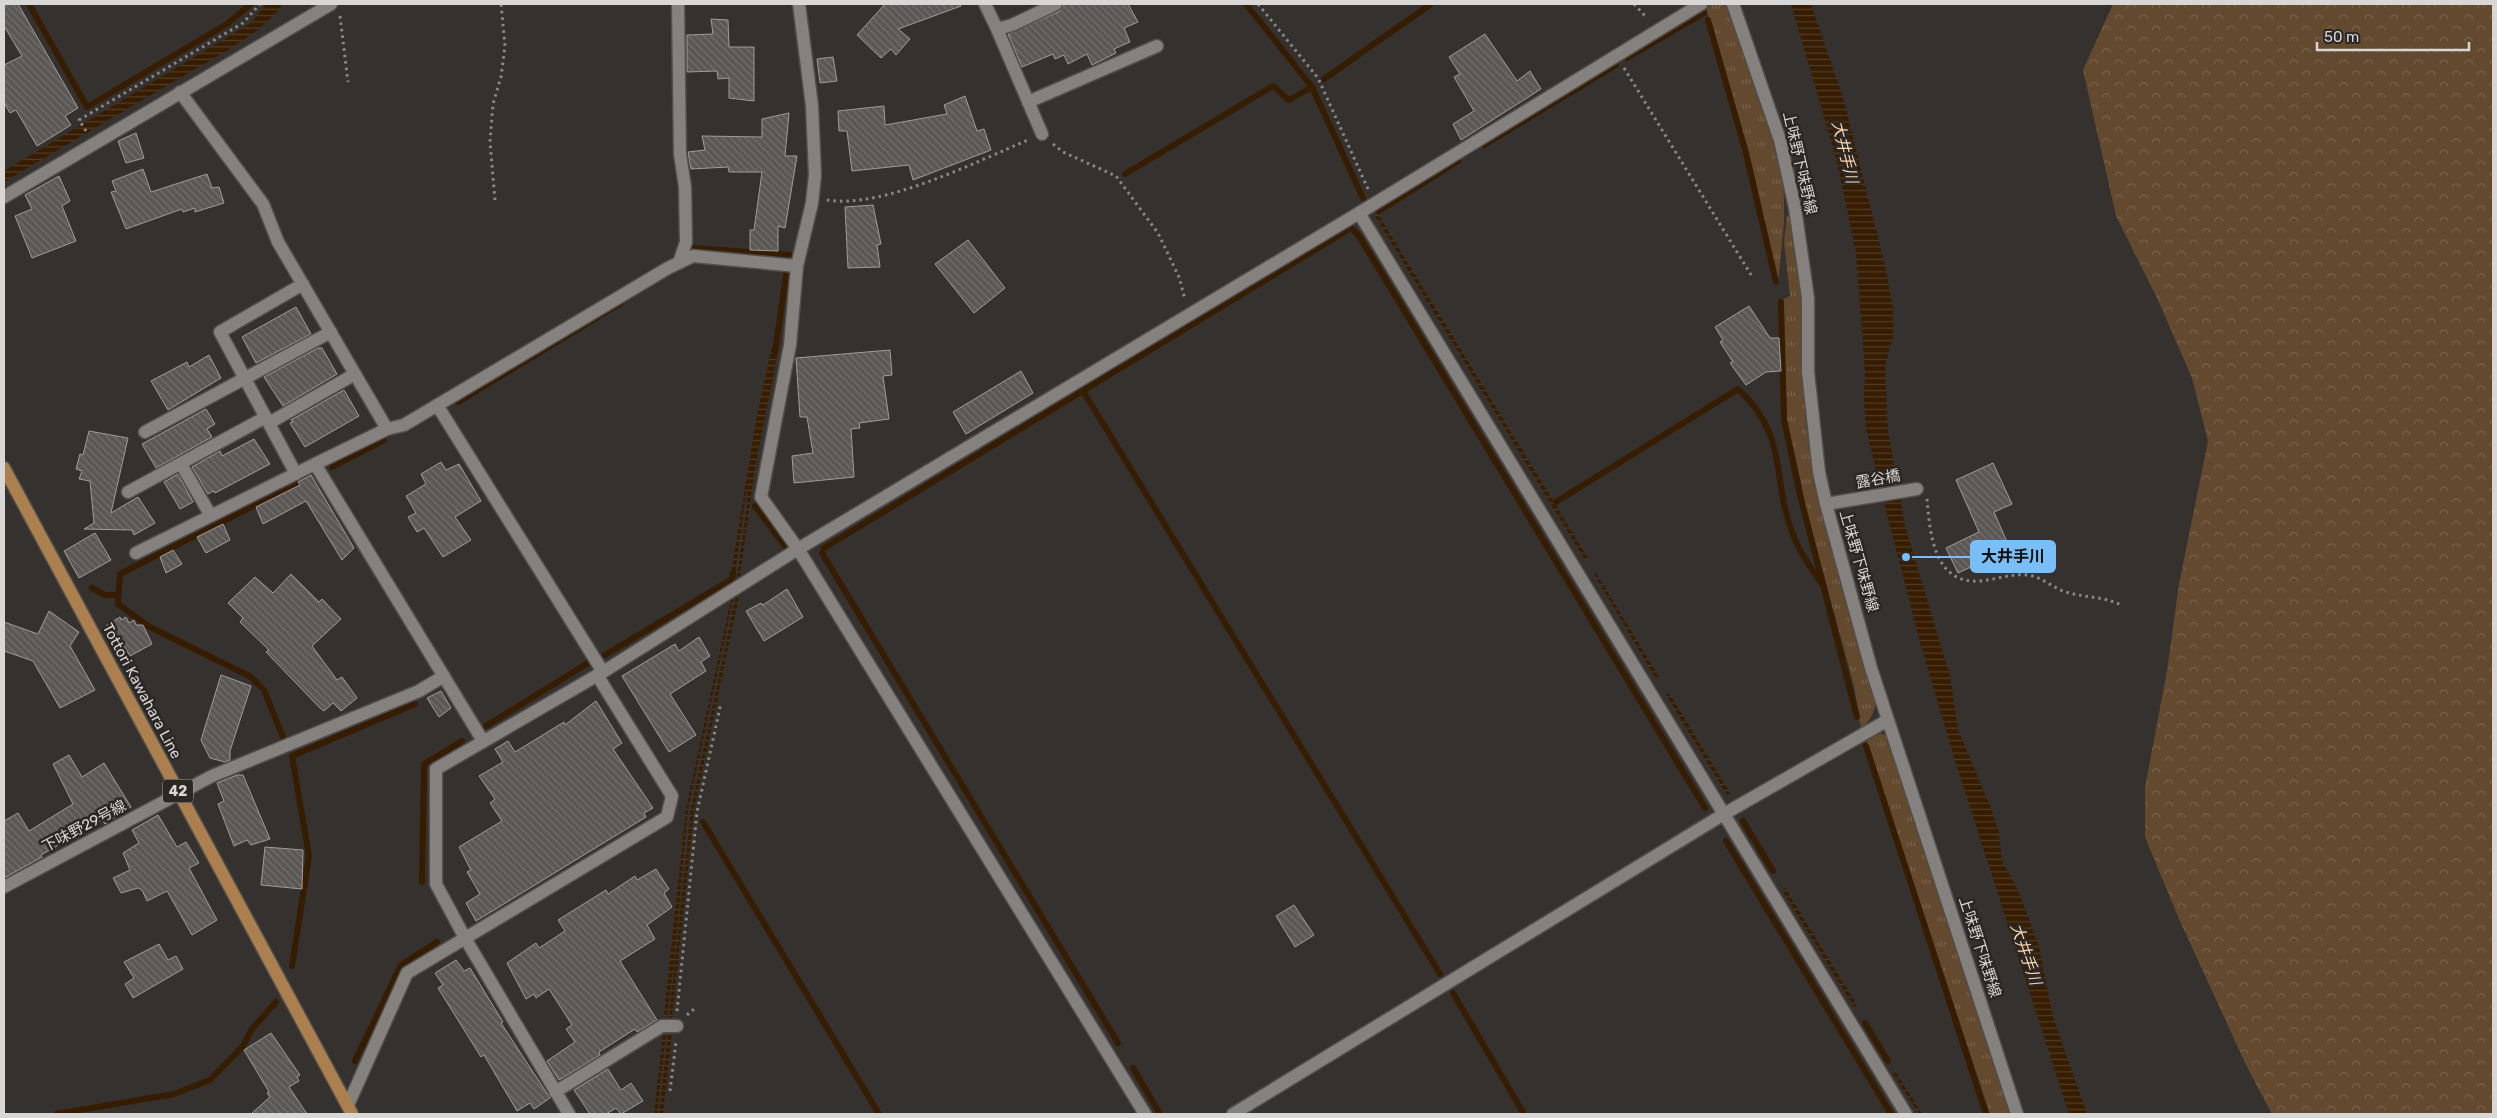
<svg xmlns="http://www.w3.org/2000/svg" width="2497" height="1118" font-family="Rubik,'Noto Sans JP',sans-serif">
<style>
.grass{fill:url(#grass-tufts)}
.forest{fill:url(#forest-crowns)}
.water{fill:url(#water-rules)}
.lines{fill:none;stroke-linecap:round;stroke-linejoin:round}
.stream{stroke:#361c00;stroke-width:6}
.building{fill:url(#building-back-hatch);stroke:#9f9c99}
.street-casing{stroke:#514e4c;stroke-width:15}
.primary-casing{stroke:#514e4c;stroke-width:15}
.path{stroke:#8b8886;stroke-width:3;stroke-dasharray:2.5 4;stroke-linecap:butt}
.street{stroke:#84817e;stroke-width:12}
.primary{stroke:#ab804e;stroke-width:12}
.labels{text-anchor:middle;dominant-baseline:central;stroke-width:5;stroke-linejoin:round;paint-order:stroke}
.shield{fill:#2a2725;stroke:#a4a2a0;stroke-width:1}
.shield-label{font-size:14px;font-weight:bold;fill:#d9d7d5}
.street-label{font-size:15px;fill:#d9d7d5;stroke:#2a2725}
.water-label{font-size:16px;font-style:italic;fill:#fdd3aa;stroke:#2a2725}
.leader{fill:none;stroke:#7abef8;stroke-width:2}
.callout-dot{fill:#7abef8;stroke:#2a2725;stroke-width:2}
.callout{fill:#7abef8;stroke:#7abef8;stroke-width:2}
.callout-label{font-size:16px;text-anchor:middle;font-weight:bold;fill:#111}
</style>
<defs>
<pattern id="grass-tufts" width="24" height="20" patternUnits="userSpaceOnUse" patternTransform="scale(1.25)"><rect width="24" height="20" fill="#63492e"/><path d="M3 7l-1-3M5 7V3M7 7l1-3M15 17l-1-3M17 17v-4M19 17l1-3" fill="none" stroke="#79624b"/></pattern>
<pattern id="forest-crowns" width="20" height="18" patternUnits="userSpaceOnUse" patternTransform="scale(1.25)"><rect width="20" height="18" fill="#63492e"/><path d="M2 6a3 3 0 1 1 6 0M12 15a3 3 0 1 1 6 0" fill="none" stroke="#79624b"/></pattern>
<pattern id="water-rules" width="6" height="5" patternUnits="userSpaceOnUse" patternTransform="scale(1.25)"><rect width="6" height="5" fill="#361c00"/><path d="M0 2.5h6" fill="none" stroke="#523c24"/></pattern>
<pattern id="building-back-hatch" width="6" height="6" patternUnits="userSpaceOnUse" patternTransform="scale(1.25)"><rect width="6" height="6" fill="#5a5755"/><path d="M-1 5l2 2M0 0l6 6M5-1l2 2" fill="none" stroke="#716e6d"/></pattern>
</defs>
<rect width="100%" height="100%" fill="#34312f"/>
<path class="grass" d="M1712,4H1723L1729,8L1744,40L1779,157L1784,197V222L1778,284L1744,140L1706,7Z
M1790,214L1797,258L1801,301L1806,428L1816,481L1875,701C1876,713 1869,721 1861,729L1854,686L1809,520L1787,419L1782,300L1790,296L1784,242L1787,216Z
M1876,732L1885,735L1891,742L2013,1114H1990L1865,736Z"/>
<path class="forest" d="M2113,4H2493V1114H2272L2247,1067L2179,919L2145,837V787L2167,671L2179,584L2208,441L2192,378L2157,298L2116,216L2083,70Z"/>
<path class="water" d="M266,4H283C262,35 207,61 175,81C118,114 61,148 4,182V171L251,23Z
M1791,4H1811L1844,101L1885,266L1893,308V337L1885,365L1888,431L1905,526L1950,676L1958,730L1991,808L1999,833L2002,861L2018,890L2039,947L2053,1017L2087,1114H2069L1956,764L1920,642L1885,507L1866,428L1864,403L1865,371L1856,252L1836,158Z
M1378,214L1588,558L1585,560L1375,216Z
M772,346L779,347L755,467L740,577L737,576L747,504V487L734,581L730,580L757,415Z
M1596,573L1659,677L1656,679L1594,574Z
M736,595L739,596L694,810L672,1018L669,1017L691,809Z
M731,599L733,600L688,810L674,963L667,1017L664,1016L686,809Z
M1669,693L1730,793L1727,795L1666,695Z
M1785,888L1857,1005L1854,1007L1782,890Z
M668,1033H672L663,1114H659Z
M663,1034H666L657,1114H654Z
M1895,1071L1922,1114H1919L1892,1072Z"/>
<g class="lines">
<path class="stream" d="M29,4L87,107L227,24L251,4
M1246,4L1312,87L1363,198
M1708,20L1746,153L1776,282
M1627,58L1704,13
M1324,79L1431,4
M1484,145L1616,65
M1125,174L1273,86L1289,100L1312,87
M1379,211L1458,161
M688,257L692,248L789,255L775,352
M1781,302L1784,420L1801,499L1857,717
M1083,391L1440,974
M458,402L621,303
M332,467L384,440
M1556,502L1738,389C1791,438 1770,480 1794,537C1801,555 1813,571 1824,587
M755,506L785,546
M824,548L1351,228L1359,236L1705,808
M822,553L1118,1043
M92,588L105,595H118
M605,655L732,579L733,573
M486,726L588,663
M283,737L264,690L251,677L148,626L118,604L120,574L306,479
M1866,746L1986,1114
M1743,821L1773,871
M703,822L879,1114
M1726,841L1891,1114
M422,882L424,764L462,741
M292,966L309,856L292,756L415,704
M1453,993L1524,1114
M1865,1023L1888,1061
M355,1061L401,965L437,942
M1133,1068L1160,1114
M56,1114L174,1094L210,1080L243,1046L252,1029L276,1002"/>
</g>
<path class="building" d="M4,4H18L78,108L65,116L71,125L37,146L16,110L10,113L4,103V65L22,56L4,26Z
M885,4H960L961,6L898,29L910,39L896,55L891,49L881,58L857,35Z
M1064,4H1128L1138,22L1124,28L1130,42L1114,49L1116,53L1092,65L1087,54L1068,64L1064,55L1055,59L1053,54L1022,67L1008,34L1060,11Z
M711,19L728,20L729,47H754V101L729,98V78L718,79L717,71L687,72V35L713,34Z
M1485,34L1517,81L1530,71L1541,89L1461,140L1453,124L1474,111L1454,77L1460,74L1449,57Z
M833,57L837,81L820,83L817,59Z
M965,96L977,131L984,129L991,150L913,180L909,165L852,171L847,131H839L838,111L884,106L885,125L947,114L944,105Z
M789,113L785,156H797L785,228L778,226V251L750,250V230H754L762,172H729L728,167L691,169L688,152L705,150L702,136L762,137V119Z
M136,133L144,158L126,163L118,141Z
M143,169L151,192L207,174L212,188L219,187L224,203L195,212V208L183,212L182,209L126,229L111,192L116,191L112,181Z
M59,176L70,201L62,206L76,241L32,258L15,216L32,209L25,195Z
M873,205L881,244L877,245L880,267L848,268L845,207Z
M968,240L1005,288L974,313L935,264Z
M1749,306L1770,338H1779L1781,371L1766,372L1746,385L1730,363L1733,362L1720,342L1723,340L1715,327Z
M296,307L311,334L256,363L242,337Z
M318,348H322L337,374L283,406L264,377Z
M890,350L892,375L883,376L889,419L859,423L860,428L851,429L854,477L794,483L792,456L813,453L807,417H800L796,358Z
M209,355L221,378L168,410L151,381L187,362L189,367Z
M1021,371L1033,393L966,434L953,412Z
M344,390L359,416L305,447L290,423L293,422L291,420Z
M206,409L215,424L207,429L212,437L156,468L142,444Z
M89,431L128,438L111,513L138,497L155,523L134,535L132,530L84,529L94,523L90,481L79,479L82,471L76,469L80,454L83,455Z
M254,439L270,464L215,493L213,491L208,494L192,467L220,451L222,456Z
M441,462L446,470L459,464L481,501L455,517L471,540L443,557L424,528L417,532L408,517L416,513L406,496L426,484L421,474Z
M1993,463L2012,504L1994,512L2010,549L1958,573L1946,548L1979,532L1956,480Z
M178,474L193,502L180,509L164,482Z
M311,475L354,548L342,560L306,501L263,524L256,507L300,485L298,482Z
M223,524L230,540L206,553L197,537Z
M95,533L111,560L79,578L64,551Z
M173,550L182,564L166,573L160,557Z
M291,574L319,602L322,599L341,619L312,646L337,680L342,677L357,698L341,711L333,703L324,711L320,708L266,652L269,650L240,622L243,618L228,603L255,577L273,593Z
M787,589L803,617L764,641L746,611L761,603L763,605Z
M49,611L79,632L70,646L95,690L60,708L33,661L4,651V622L38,634Z
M120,617L121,620L126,617L129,623L134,620L136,625H143L152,644L130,656L124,646L119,650L106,626Z
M699,637L710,656L701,662L706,671L670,694L696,735L669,752L622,676L675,644L679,651Z
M221,675L251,686L230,751V760L225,762L210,758L201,740Z
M441,691L451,708L439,717L427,698Z
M596,701L622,743L613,749L653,808L644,813L646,817L476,921L466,903L480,894L467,872L471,870L459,847L502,821L490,803L495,799L479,776L503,762L495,749L508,741L515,752L564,722L565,725Z
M69,755L82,777L104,763L131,807L105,824L102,820L41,855L42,857L4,878V821L18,813L29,831L73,804L53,764Z
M237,775H243L270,839L251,845L247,840L234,846L218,804L224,801L217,783Z
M158,815L177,847L186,842L199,863L189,868L217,920L192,935L167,891L147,901L142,890L138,888L121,893L113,878L130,870L123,853L139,843L132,830Z
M265,847L303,850L302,889L261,885Z
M656,869L669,889L664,893L672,907L647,925L655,939L620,961L657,1020L637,1032L635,1029L599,1052L600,1055L559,1080L547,1061L575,1042L566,1029L572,1025L549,989L536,998L534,994L526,999L507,963L536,943L539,948L565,931L558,920L606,890L608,894L635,876L637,880Z
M1294,905L1314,935L1295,947L1276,916Z
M159,944L168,960L176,956L183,969L133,998L125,984L134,978L124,962Z
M456,960L464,971L470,968L503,1022L501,1023L550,1098L534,1109L530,1103L517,1111L484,1055L481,1057L438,988L443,985L435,973Z
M271,1033L300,1075L297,1077L299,1081L289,1087L307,1114H251L270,1097L267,1093L269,1092L244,1050Z
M608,1069L621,1090L631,1083L643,1101L621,1114L616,1108L606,1114H590L574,1090Z"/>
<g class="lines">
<defs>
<path id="street" d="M678,4L680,154L685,187L686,242L679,263
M799,4L812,106L815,175L812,203L797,266L790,345L761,497L798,549L1145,1114
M985,4L997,29L1012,25L1056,4
M1733,4L1780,140L1795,208L1808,298V372L1819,472L1826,504L1871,668L2017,1114
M997,29L1042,134
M180,92L263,204L278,242L387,429
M1028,102L1157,46
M4,197L331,4
M1359,213L1906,1114
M437,405L603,672
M269,423L355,374
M145,432L331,332
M181,464L211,516
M315,464L387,429L404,425L668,268L693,256L797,266
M296,474L220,332L303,284
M128,492L266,417
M1826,504L1917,489
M136,553L315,464L483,741
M4,887L212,776L419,691L444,676
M555,1092L662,1026H677
M348,1105L407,973L667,817L672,796L597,675
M569,1114L465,938L436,884V769L603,672L798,549L1359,213L1701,4
M1233,1114L1724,814L1888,720"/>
<path id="primary" d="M4,468L352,1114"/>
</defs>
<use href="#street" class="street-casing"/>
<use href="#primary" class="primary-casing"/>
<path class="path" d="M1258,4L1318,78L1368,189
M1634,4L1647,18
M340,16L348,82
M1624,68L1753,278
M86,131L79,120L243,23L260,4
M1053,144L1063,152L1116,176L1158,233L1179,277L1185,299
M495,200L490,142L493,104L501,77L505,46L501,4
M827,200C883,209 975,162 1028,140
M1927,499C1930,534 1934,584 1979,581C1995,580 2012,573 2028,575C2042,577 2053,588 2066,592C2085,598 2103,596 2121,605
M677,1011L697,812L721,703
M687,1015L694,1009
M670,1091L676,1042"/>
<use href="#street" class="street"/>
<use href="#primary" class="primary"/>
</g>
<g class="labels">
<rect class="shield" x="163" y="779.5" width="30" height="23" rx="4"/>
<g class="shield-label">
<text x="178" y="791">42</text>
</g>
<g class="street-label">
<text transform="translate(1800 163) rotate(77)">上味野下味野線</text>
<text transform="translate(1878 479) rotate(-10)">露谷橋</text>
<text transform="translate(1859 561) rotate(74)">上味野下味野線</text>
<text transform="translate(142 691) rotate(62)">Tottori Kawahara Line</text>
<text transform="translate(84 826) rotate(-28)">下味野29号線</text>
<text transform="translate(1980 947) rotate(72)">上味野下味野線</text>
</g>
<g class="water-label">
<text transform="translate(1845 152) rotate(76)">大井手川</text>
<text transform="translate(2026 954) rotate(71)">大井手川</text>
</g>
</g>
<path class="leader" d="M1906 557L1971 557"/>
<circle class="callout-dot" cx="1906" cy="557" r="5"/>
<rect class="callout" x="1971" y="541" width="84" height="31" rx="5"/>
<g class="callout-label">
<text x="2013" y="562">大井手川</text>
</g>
<rect width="2497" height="1118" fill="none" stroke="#d9d7d5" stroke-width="10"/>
<path d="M2317 42v8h152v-8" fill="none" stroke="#d9d7d5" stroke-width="2.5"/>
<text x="2324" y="42" font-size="15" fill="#d9d7d5" stroke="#2a2725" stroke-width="4" paint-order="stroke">50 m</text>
</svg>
